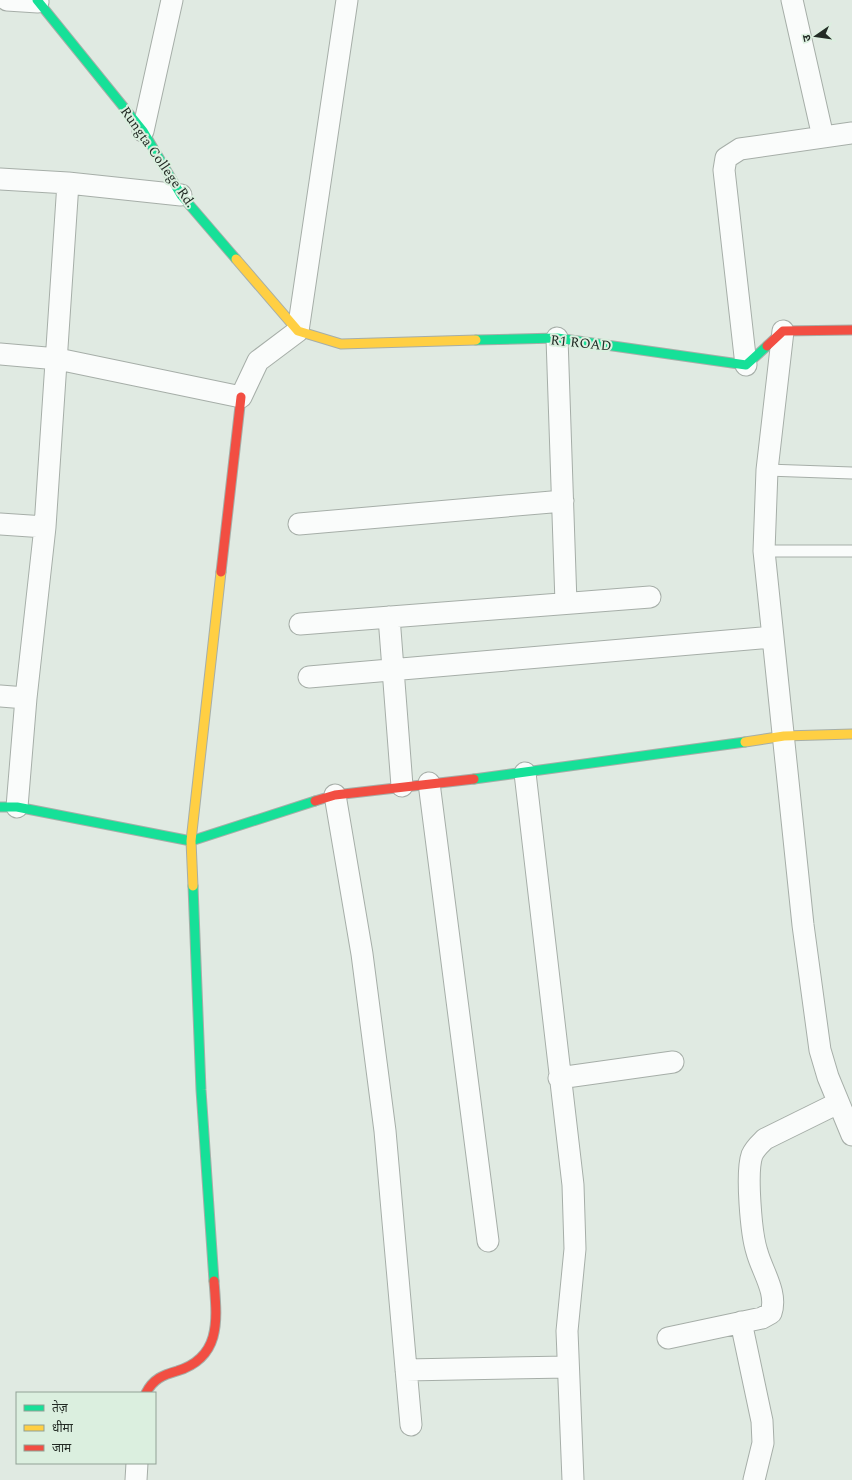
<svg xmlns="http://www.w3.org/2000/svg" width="852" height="1480" font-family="Spectral,'Noto Sans Devanagari',serif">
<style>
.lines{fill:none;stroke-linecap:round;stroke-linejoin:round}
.lane-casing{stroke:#a6aea8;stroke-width:13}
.street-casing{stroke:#a6aea8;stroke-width:23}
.fast-casing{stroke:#a6aea8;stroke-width:11}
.slow-casing{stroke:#a6aea8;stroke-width:11}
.jam-casing{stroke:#a6aea8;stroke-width:11}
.lane{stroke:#fafcfb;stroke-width:11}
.street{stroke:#fafcfb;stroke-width:21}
.fast{stroke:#16e098;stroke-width:9}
.slow{stroke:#ffcf43;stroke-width:9}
.jam{stroke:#f24e42;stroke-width:9}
.labels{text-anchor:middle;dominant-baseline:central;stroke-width:4;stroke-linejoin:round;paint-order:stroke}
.street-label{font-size:14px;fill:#232b25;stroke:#dbefdf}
</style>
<rect width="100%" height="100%" fill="#e0eae2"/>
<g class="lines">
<defs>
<path id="lane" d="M767,470L852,473
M764,551H852"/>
<path id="street" d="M7,0L38,2
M792,0L823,137
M143,131L172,0
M0,179L68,183L181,195
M783,331L767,470L764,551L803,925L820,1050L828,1077L852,1135
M557,338L566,603
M0,354L58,359L241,397L258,361L298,331L347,0
M746,365L724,170L726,158L740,149L852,133
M0,524L45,527
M299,524L563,501
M389,617L402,786
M300,624L650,597
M309,677L772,637
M0,696L26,698
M525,773L573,1185L575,1249L567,1331L573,1480
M429,783L488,1241
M335,795L362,954L385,1131L411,1425
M17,807L26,698L45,527L68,183
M559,1078L673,1062
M741,1322L762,1421L763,1443L754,1480
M668,1338L762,1318L771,1313C778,1293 762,1271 757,1252C751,1234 746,1172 752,1155C755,1148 760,1144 765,1139L838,1103
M406,1370L568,1367
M136,1480L137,1463"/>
<path id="fast" d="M37,0L143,131L181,195L236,259
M476,340L557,338L746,365L767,346
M474,779L745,742
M0,807H17L191,841L315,801
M193,886L201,1090L214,1281"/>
<path id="slow" d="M236,259L298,331L341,344L476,340
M745,742L784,736L852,734
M193,886L191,841L221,572"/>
<path id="jam" d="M767,346L783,331L852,330
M221,572L241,397
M315,801L335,795L474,779
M146,1393C153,1379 163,1375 177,1371C222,1357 217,1319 214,1281"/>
</defs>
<use href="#lane" class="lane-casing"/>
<use href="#street" class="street-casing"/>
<use href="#fast" class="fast-casing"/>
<use href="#slow" class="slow-casing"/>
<use href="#jam" class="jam-casing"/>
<use href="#lane" class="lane"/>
<use href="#street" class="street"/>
<use href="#fast" class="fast"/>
<use href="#slow" class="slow"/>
<use href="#jam" class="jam"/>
</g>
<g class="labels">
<g class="street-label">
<text transform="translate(158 157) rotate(55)">Rungta College Rd.</text>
<text transform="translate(581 343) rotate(6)">R1 ROAD</text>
</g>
</g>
<rect x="16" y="1392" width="140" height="72" fill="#dbefdf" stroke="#91a195"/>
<rect x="24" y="1405" width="20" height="6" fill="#16e098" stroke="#91a195"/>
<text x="52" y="1412" font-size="12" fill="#232b25">तेज़</text>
<rect x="24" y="1425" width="20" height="6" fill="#ffcf43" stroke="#91a195"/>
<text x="52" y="1432" font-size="12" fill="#232b25">धीमा</text>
<rect x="24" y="1445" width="20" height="6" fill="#f24e42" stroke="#91a195"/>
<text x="52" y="1452" font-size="12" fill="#232b25">जाम</text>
<g transform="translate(816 36) rotate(257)" stroke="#dbefdf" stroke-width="3" paint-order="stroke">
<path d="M0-3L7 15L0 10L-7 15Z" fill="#232b25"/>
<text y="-6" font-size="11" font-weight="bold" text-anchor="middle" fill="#232b25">उ</text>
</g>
</svg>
